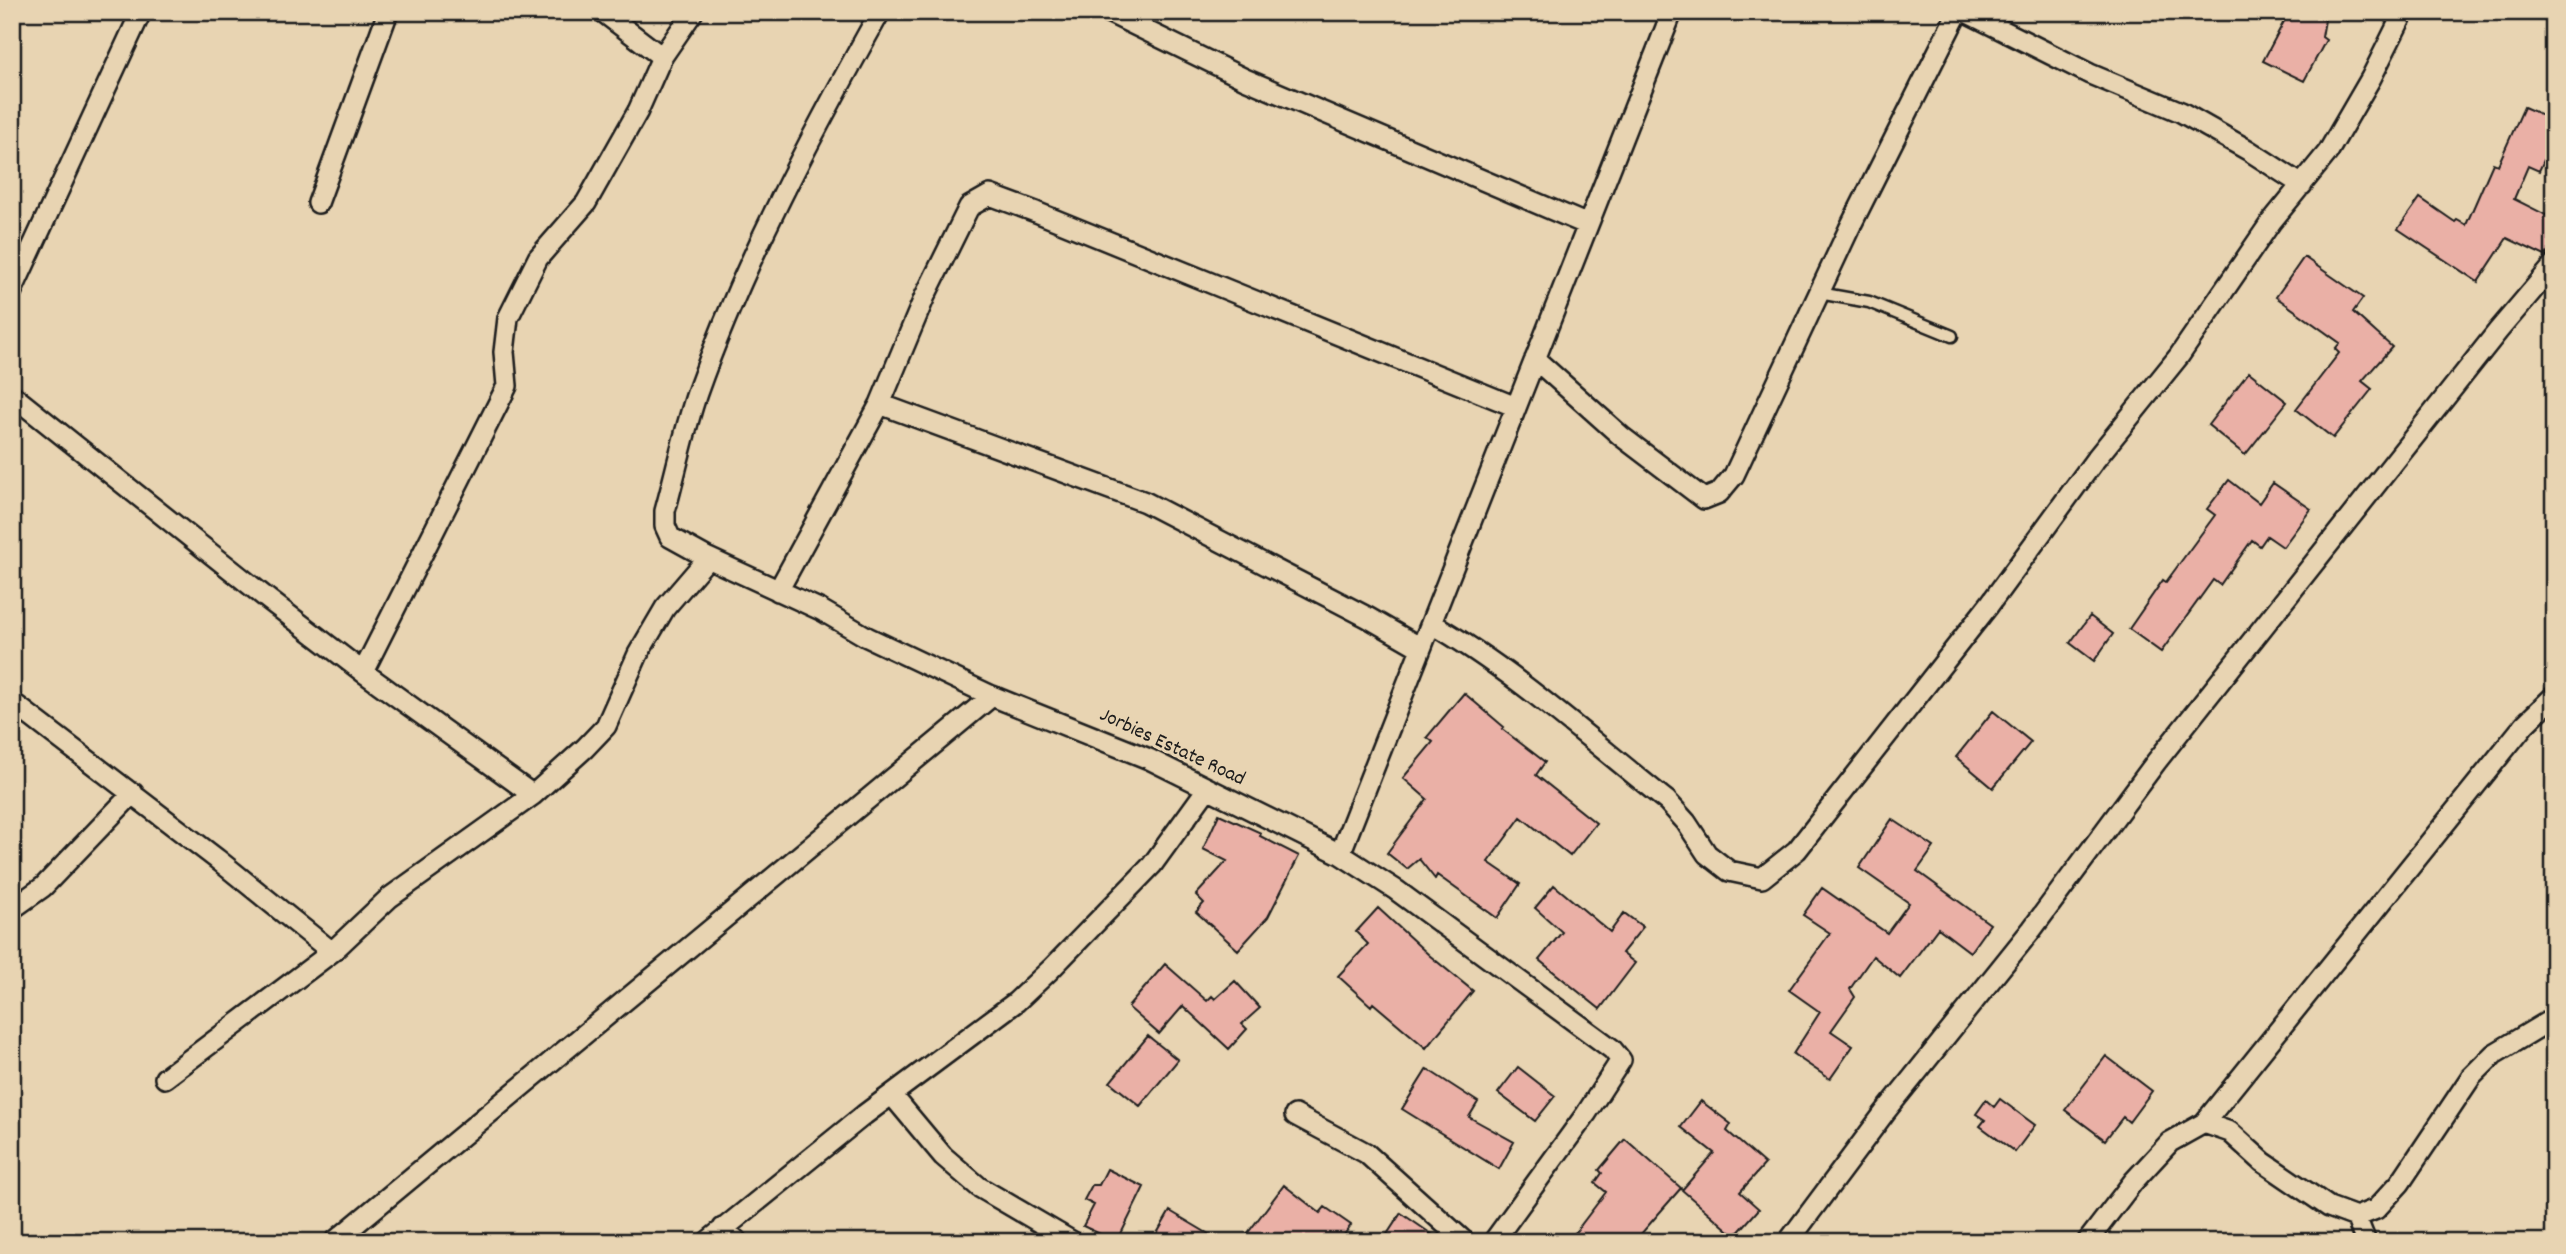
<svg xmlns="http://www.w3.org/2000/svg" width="2566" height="1254" font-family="Dekko,sans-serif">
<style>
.building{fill:#eab0a6;stroke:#1c1c1c;stroke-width:2}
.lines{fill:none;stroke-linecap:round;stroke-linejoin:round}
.lane-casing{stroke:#1c1c1c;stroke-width:15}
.street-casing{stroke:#1c1c1c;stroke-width:24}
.lane{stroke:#e8d4b2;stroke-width:10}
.street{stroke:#e8d4b2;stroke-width:19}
.labels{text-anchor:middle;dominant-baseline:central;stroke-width:6;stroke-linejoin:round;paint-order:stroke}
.street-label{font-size:21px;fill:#1c1c1c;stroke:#e8d4b2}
</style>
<rect width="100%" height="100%" fill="#e8d4b2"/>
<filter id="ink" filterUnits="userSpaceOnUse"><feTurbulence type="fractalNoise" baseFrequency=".0143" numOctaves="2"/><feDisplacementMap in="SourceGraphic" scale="14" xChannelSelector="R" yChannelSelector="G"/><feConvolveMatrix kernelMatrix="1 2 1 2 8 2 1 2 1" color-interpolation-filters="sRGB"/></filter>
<g filter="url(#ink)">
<path class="building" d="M2289,12H2311L2325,20L2322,37L2326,40L2304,81L2263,61Z
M2524,107L2554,120V165L2544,160L2539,171L2528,166L2514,199L2554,219V245L2545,256L2507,238L2478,282L2398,229L2420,198L2455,222L2457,220L2466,225L2493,163L2498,165Z
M2304,257L2363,298L2353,312L2392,347L2362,381L2372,389L2333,438L2296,409L2339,353L2335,349L2340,343L2276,297Z
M2249,372L2287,402L2245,455L2208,425Z
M2229,480L2259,503L2273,483L2311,509L2283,547L2267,536L2260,546L2252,540L2220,585L2213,580L2161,652L2129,629L2163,580L2166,582L2215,515L2207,509Z
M2090,616L2113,634L2094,661L2070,643Z
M1464,693L1504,727L1502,729L1545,762L1536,775L1596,823L1570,856L1521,817L1488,862L1520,884L1497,918L1437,875L1435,879L1419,859L1407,869L1387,853L1427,799L1403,778L1433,742L1427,737Z
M1993,711L2031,742L1993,788L1956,757Z
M1219,814L1261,833L1260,836L1299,856L1268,917L1238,950L1196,912L1204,903L1196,895L1227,861L1203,849Z
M1892,819L1934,847L1917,871L1990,924L1970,952L1938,928L1900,978L1873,956L1850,989L1855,997L1831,1031L1853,1046L1830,1079L1793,1054L1820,1012L1789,990L1830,933L1803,915L1822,888L1887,933L1909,903L1859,868Z
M1554,885L1610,932L1624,913L1643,927L1622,953L1635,963L1600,1009L1539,960L1562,932L1535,908Z
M1378,908L1429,955L1473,991L1426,1048L1373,1003L1371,1006L1338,976L1368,944L1356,932Z
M1165,964L1207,1001L1212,996L1215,999L1235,981L1260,1008L1242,1024L1247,1029L1229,1049L1183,1006L1159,1034L1128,1007Z
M1148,1036L1178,1060L1140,1106L1110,1082Z
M2106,1056L2152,1091L2129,1122L2123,1117L2105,1140L2065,1110Z
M1518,1067L1555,1096L1535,1121L1498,1093Z
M1427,1069L1478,1102L1469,1117L1514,1142L1499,1169L1402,1109Z
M2000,1099L2035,1125L2015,1152L1980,1126L1985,1120L1976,1114L1986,1100L1994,1107Z
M1701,1101L1731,1124L1727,1131L1765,1164L1740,1192L1759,1209L1735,1236L1682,1190L1714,1153L1681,1127Z
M1625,1139L1681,1188L1634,1242H1568L1606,1192L1595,1183L1602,1173L1599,1170Z
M1107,1169L1144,1187L1117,1242L1083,1226L1094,1205L1084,1200L1092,1185H1099Z
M1284,1185L1320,1213L1325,1207L1351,1225L1339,1242H1241Z
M1170,1211L1222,1242H1152Z
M1401,1213L1443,1242H1382Z"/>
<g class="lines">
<defs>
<path id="lane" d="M1819,293L1869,302L1952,336"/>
<path id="street" d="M603,12L662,57
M880,12C812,134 744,261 697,393C684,431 676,472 665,511V526L670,537L708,558L821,610L867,637L992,696L1149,759L1340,854L1396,890L1612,1049L1621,1060L1586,1114L1493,1242
M1108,12L1245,79L1588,225
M1966,12L2090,74L2181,112L2248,150L2302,185
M318,203L388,12
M12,291L141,12
M1535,359L1621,436L1704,499L1719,493L1734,475L1849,229L1958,12
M12,395L269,600L363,672L533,795
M880,404L1145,502L1367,617L1421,648
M778,591L880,404L925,296L969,207L990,195L1036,212L1516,407
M1431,623C1516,672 1590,740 1667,801L1686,822L1707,854L1729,871L1762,878L1797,850L1989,605L2095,460L2179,356L2271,222L2328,152L2371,78L2404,12
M363,672L507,386L504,352L508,318L538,258L586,203L638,111L662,57L693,12
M12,702L217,859L332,952
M1340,854L1672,12
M12,909L43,887L133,793
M165,1078L332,952L389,898L533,795L585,748L606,726L638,654L665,608L708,558
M892,1095L943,1156L979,1187L1073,1242
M1295,1115L1366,1153L1465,1242
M2204,1123L2230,1132L2263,1162L2329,1207L2356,1217L2376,1209L2400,1183L2471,1077L2494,1054L2554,1018
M2356,1217L2366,1242
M723,1228L738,1242
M334,1242L992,696
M707,1242L864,1115L1016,1002L1051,969L1152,865L1207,789
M1788,1242L1885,1112L2032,929L2156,762L2498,331L2554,265
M2087,1242L2133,1182L2170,1142L2204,1123L2525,724L2554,696"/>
</defs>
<use href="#lane" class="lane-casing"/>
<use href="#street" class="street-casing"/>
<use href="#lane" class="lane"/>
<use href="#street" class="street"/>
</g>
</g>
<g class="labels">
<g class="street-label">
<text transform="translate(1172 748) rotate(25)">Jorbies Estate Road</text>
</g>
</g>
<rect width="2566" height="1254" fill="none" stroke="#e8d4b2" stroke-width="42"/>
<rect x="21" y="21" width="2524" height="1212" fill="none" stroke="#1c1c1c" stroke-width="2.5" filter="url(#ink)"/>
</svg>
